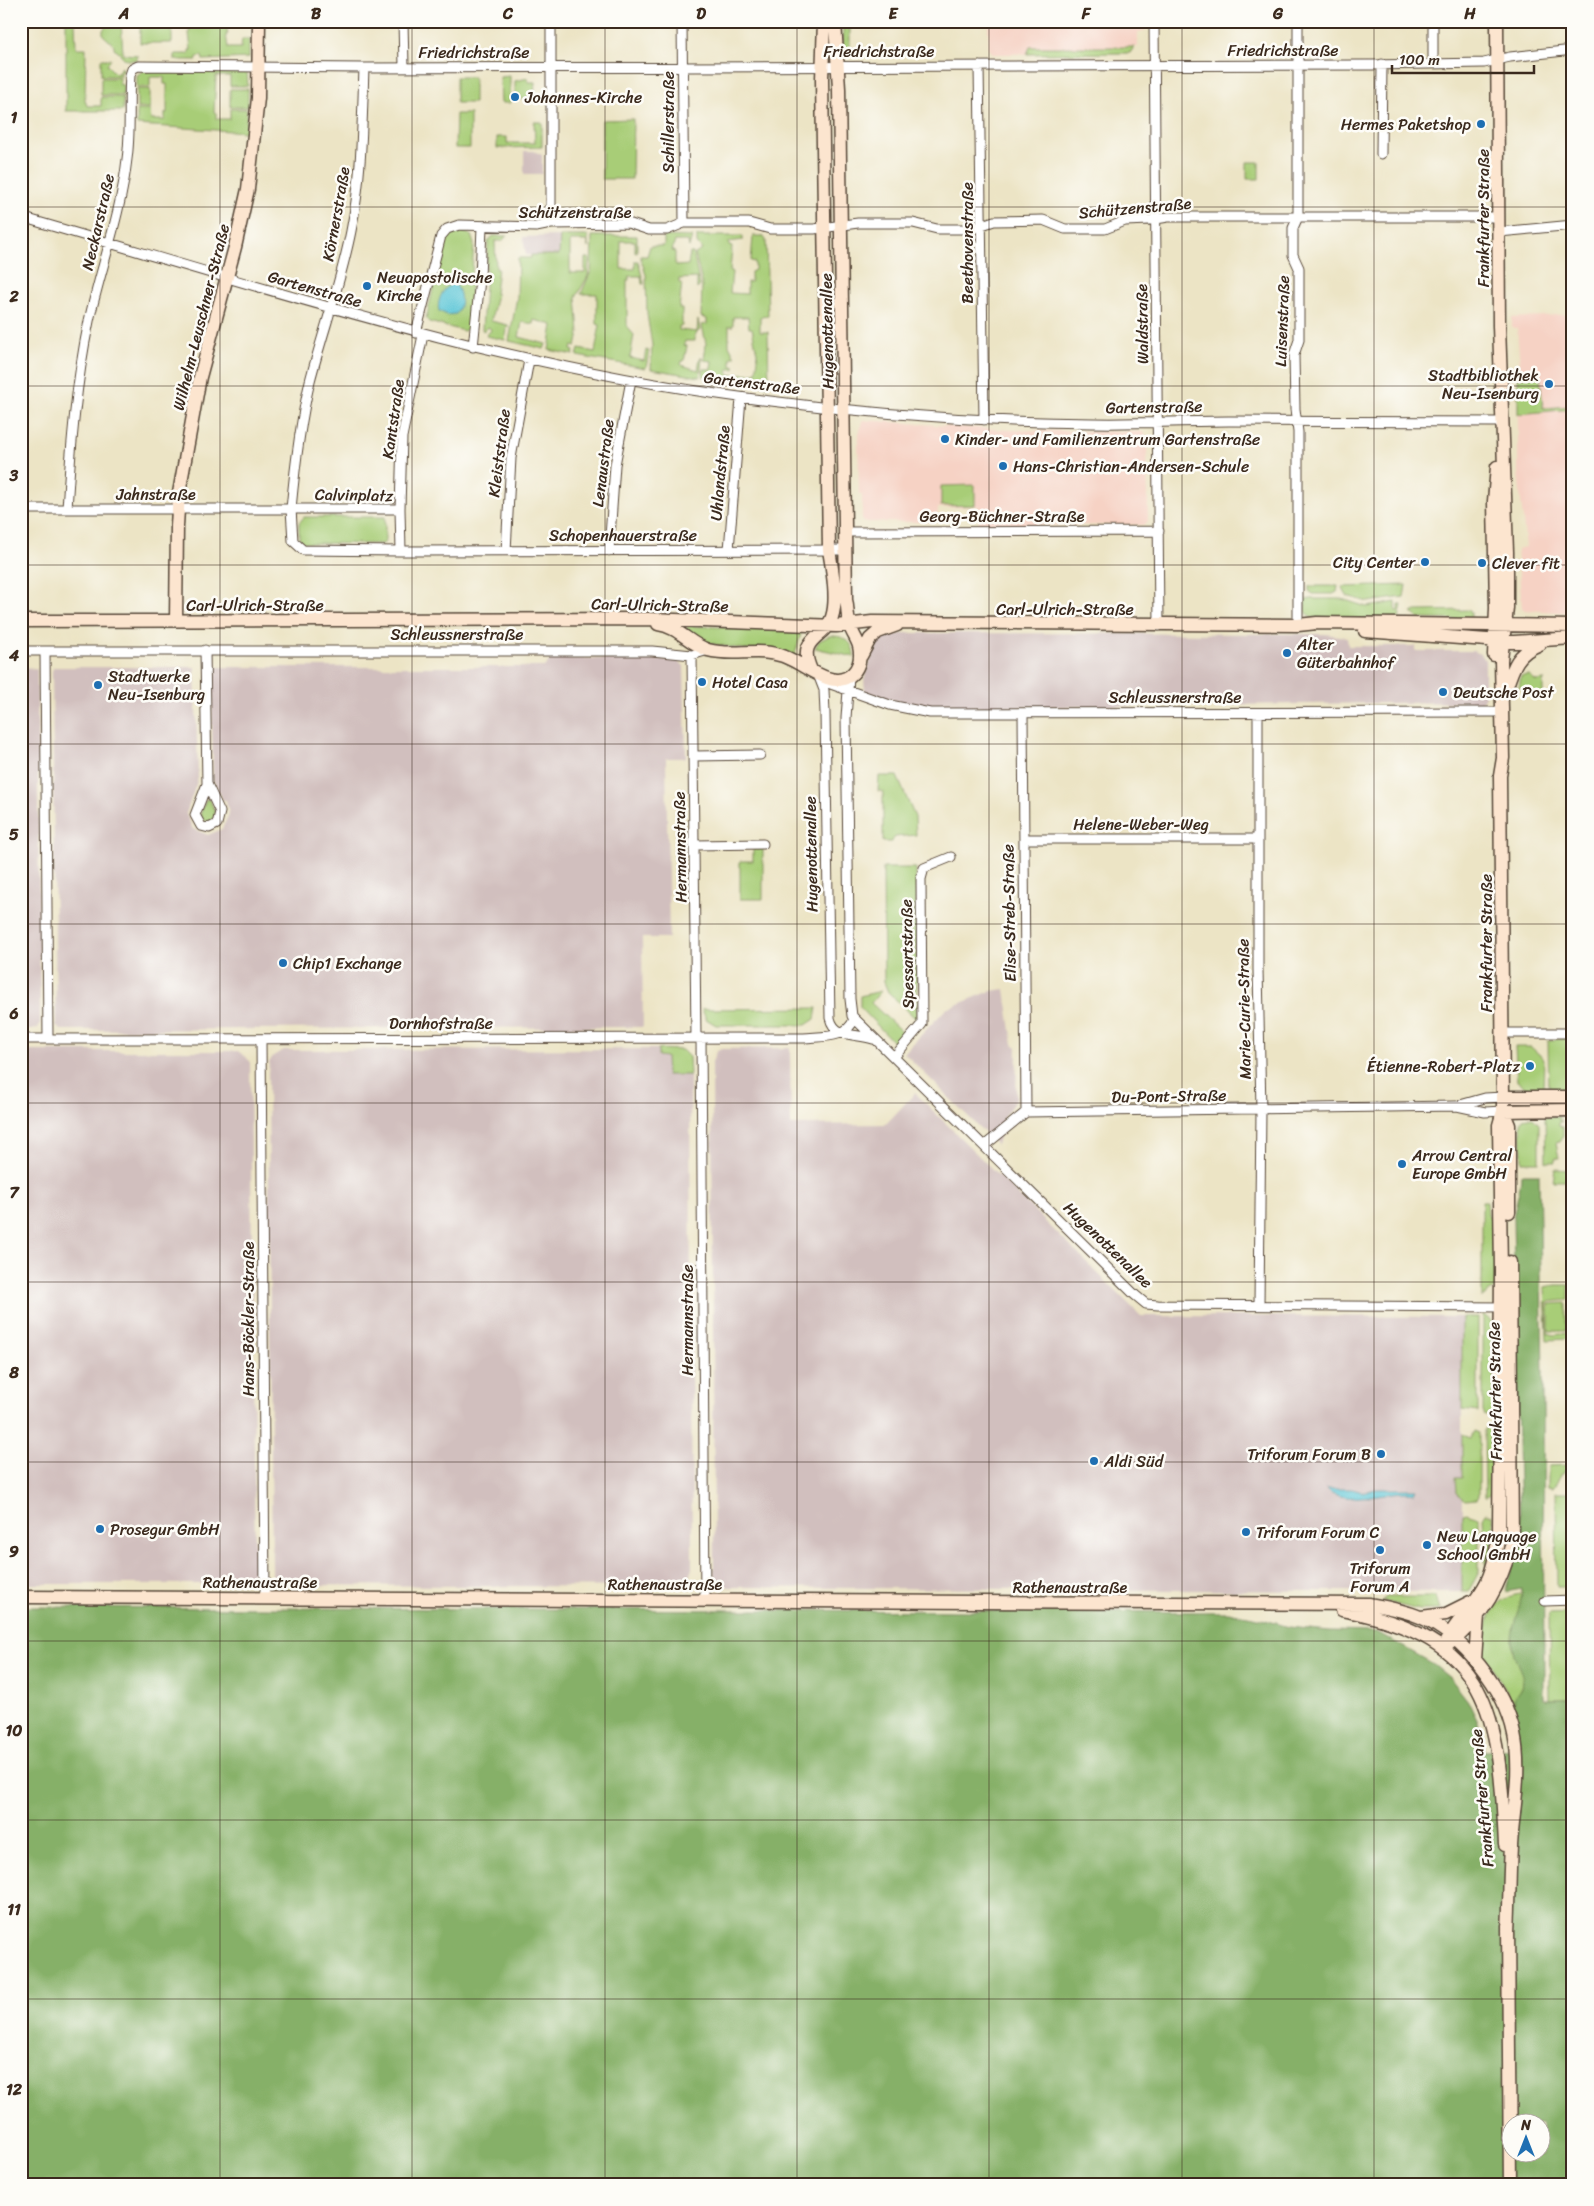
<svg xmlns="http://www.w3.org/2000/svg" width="1594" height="2206" font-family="Sriracha,sans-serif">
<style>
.built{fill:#f6d2c4}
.industrial{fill:#d1bfbe}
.green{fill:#a8cd77;stroke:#727c4a}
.forest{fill:#86b068;stroke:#606d43;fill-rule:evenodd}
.water{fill:#5cc6d7;stroke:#4c787a}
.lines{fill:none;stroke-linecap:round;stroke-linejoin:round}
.street-casing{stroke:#564637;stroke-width:11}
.secondary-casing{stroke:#564637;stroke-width:15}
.street{stroke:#fff;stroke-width:9}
.secondary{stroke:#fce5cf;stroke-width:12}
.grid{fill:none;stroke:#3b2a1e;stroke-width:1;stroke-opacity:0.55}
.poi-dot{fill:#1f6fb2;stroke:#fdfcf7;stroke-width:2}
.labels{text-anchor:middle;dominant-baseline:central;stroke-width:5;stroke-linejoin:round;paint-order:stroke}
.street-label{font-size:16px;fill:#3b2a1e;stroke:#fdfcf7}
.poi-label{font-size:16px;fill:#3b2a1e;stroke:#fdfcf7;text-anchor:start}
.neatline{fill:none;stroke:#3b2a1e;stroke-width:2}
.grid-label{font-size:16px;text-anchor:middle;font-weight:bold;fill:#3b2a1e}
</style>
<rect width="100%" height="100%" fill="#fdfcf7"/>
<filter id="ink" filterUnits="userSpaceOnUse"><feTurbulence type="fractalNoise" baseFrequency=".02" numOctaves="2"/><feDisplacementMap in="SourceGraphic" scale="10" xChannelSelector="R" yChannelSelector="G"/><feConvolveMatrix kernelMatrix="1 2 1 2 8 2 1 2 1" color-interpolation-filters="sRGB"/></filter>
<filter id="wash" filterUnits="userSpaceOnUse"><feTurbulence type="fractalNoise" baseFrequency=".0096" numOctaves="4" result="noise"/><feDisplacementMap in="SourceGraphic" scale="20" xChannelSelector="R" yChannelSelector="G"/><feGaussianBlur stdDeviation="1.12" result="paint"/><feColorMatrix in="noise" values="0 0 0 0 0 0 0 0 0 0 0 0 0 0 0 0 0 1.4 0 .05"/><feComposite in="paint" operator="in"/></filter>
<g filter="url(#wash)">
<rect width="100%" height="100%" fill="#ece4c5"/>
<path class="built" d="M988,21H1144L1145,31L1138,32V47H1134L1130,53L994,54L989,49Z
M1573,314V613L1525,610L1522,608L1517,549L1526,547L1518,473V378L1521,377L1517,328H1512V318Z
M863,420L1006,430L1143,432L1147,437L1148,521L1144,525L979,526L978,506L938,508L937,522H862V495L859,494L858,438Z"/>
<path class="industrial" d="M524,151H534L542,155V174H524Z
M560,236V255H526L523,237Z
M904,633L1325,634L1347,637L1348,646H1416V651H1473L1481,654L1485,660V698L1482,702L932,708L910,705L865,692L864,680L874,649L878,644L877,643L884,637Z
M552,658L678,660L684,666L686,758H666L669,938H642L643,1027L61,1030L56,1026L52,671L54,667H195L198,778L186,814L193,829L208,835L222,829L229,814L226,800H223L213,780L211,667H544Z
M21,667L37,669L40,1024L38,1028L33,1030H21Z
M1005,989L1013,1044L1017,1047L1016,1100L1004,1116L997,1145L904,1053L946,1009L991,991Z
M790,1048L791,1125L886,1124L915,1093L1141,1316L1462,1317V1592L729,1587L719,1583L714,1574L712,1062L716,1052L721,1049Z
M678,1049L685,1053L690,1062L692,1569L688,1578L680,1585L672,1587L287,1585L278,1582L272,1574V1566L268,1073L269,1063L273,1056L284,1050Z
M21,1051H238L250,1061L255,1568L253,1577L244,1584H21Z"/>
<path class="green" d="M66,21H75L76,48H86L85,100L87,106H101V97H123V111H66Z
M103,21H121L123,54L137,55V60H126L114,48V45L103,35V30L107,25Z
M140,21H172V43H140Z
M191,21H225L228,34H226L228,48H241L242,39H249V58L203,60L202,56L197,57V60H175V54H189V50H191L189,33Z
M843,22H850V54L843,48Z
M1030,47H1134L1130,53L1027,54Z
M101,59H111L107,65L116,74L122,67L123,72H119V74L123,76H101Z
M143,71H247L248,86H230V76H216L214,112L216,113V119H230V109H247L246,132L137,125V110H150L151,120H165V113H167V84H164V77H150V87H137V75Z
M510,76V103H501L500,77Z
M456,77H474V103H456Z
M101,78H120L119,84L123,85V95H101Z
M528,78V82H535L534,99H515V81Z
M137,89H150V108H137Z
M230,89H248V107H230Z
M456,114H470V148H455Z
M633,119L632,179H602V120Z
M534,122H542V147L497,148V137H507V143H535Z
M1247,162H1259V179H1247Z
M461,231L471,235L474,244L468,329L464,331L429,322L426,319L444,243L451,234Z
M493,236H507L502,241H495L496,268H498L495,294H497L491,321L508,325V328L505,327L507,330L505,340L486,336L491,330L489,327L483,331L482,329L488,241Z
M560,236H588V248L587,241H570V273H585V258H589L588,276L576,297L579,333L576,347L572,346L571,350L574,351L573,355L549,350L553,325L534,320L533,324L522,322L519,337L546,344L544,349L509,341L517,297L518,258H531V255H559Z
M592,236H637V252H635V241H621V269H635V261H638L644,284H642L641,276H629V280H627V327L634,335L630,358L644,361L646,350L649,351L646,368L577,356L579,349L595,352L600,325L597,324V294H581L591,271Z
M664,236L692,237L689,247L688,241H675L672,251L675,252V264L677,266L688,265L690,253H693L700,286L697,289V278L679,279V283H682L679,309H682V326H679V330L697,332L698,320L700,330L695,335V341H685L684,345L687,346L684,361H682L681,365L698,370L700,358H702L700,377L651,369L652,345L647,314L646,275L640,256H647L650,246H664Z
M697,236H743V240L729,242V246L732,247L730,271L732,272L730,293L747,294V282H751V272L755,270V262L751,261L753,236H763L766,240L768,316L760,317V332H768L769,386L738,381L737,374L756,373L758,358L752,328H749L748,317H733V326H729V345L735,357H731V366H735V369H728V374L735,375V381L703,377V369H711L712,361L704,360L706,344L702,325L707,324V319L701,317L702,283L695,254L702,250L697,243Z
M1540,376L1543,408L1573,406V409L1518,414V378Z
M975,485V505L941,506V486Z
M304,517H385V542L383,544L304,543L299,537V523Z
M1406,585L1404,597L1368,602L1347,596L1342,587Z
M1309,586H1338L1337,592L1333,594H1313L1309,591Z
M1312,599H1342L1367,607L1396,602V611H1399V605H1402L1399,619L1314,618C1305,615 1305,609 1305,600Z
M1468,610L1471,612V620L1419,619L1412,613L1416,611Z
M687,626L802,630L794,658L707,643L687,630Z
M829,636C843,635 854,641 854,657L815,648L819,641Z
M1529,675L1536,681L1545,680L1543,682V697L1519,688L1521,676Z
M879,776H897L915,817L916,835L895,837L891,842H883V791H878Z
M206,799L210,800L215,812L214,819L210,822L203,820L200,815Z
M753,849H763V899H740V861H753Z
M883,868H916L917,1023L896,1045L860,1007V996L881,991L871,1003L902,1032L916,1019L888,992L884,982Z
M817,1008L815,1019L806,1025H716L706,1019L702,1009Z
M1573,1038V1045L1570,1046V1056H1573V1091H1549L1548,1040Z
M1515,1047H1531L1544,1059L1543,1091L1529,1090L1517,1081Z
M658,1049L682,1050L689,1057L690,1075H667L666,1057L658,1056Z
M1532,1117L1539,1124V1162H1522L1521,1123L1523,1119Z
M1545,1117H1559V1121H1562L1559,1123V1126L1563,1127V1136L1559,1142L1556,1143L1559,1158H1555V1162H1546Z
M1555,1169L1571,1170L1573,1181H1553Z
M1482,1202H1487L1488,1214L1495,1224V1288L1482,1298Z
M1556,1285H1569V1300L1547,1302L1548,1333L1554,1335L1570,1333V1339L1547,1340L1545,1287Z
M1566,1303V1331H1549V1304Z
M1483,1314L1495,1325V1413L1485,1415L1483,1411Z
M1462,1317H1478V1412L1462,1410Z
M1491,1427L1495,1429L1494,1492L1485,1498L1484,1429Z
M1474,1431L1479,1433V1496L1477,1499L1465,1500L1456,1493L1455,1478H1462V1435L1471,1438Z
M1568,1465L1553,1488L1548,1487V1466Z
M1556,1492H1573V1587H1557Z
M1466,1513L1479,1517V1572L1468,1592H1462V1514Z
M1486,1513L1493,1516L1495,1536L1486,1569L1483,1518Z
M1522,1594C1522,1611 1512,1627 1512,1645C1513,1666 1536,1680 1513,1698L1516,1716L1507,1691L1486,1657L1480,1642H1486C1485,1617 1495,1596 1522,1594Z
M1385,1597H1436L1440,1610H1419L1382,1601Z
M1572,1613L1573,1699H1550L1549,1614Z"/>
<path class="forest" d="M1521,1174H1539L1543,1371L1544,1699H1573V2185H21V1607L1229,1612L1262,1619L1289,1627L1330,1631L1377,1632L1430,1662L1451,1679L1468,1701L1478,1722L1484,1751L1519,1749L1513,1698C1535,1681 1514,1667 1512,1646C1510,1626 1522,1608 1522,1589L1505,1592L1516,1554L1520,1529L1513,1219C1515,1203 1521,1189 1521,1174ZM1512,2124H1542V2154H1512Z"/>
<path class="water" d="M454,283C462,290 463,307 456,314L447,315L439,311C436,301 444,286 454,283Z
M1326,1489H1352L1363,1492L1376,1489H1416L1414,1493C1390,1488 1347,1508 1326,1489Z"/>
</g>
<g filter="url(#ink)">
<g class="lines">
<defs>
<path id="street" d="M403,21L404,67
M551,21V224
M682,21L684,223
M1154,21L1159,626
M1433,21V64
M979,66L984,420
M1381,154L1382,64
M21,217C259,286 492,364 739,397C856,413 975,422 1093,423C1139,424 1184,421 1229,421C1320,421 1411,422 1501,422
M1499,232L1573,225
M416,333L441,236L447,229L459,225L536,227L551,224L628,223L649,230H667L684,223H749L770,229H814L858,223H913L937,229H970L994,221L1043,220L1065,229H1105L1125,221L1150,220L1168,217H1499
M473,347L480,279L482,226
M21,509H291C295,466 300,423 310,381C323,331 341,282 351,231C362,177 362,123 364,68
M67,509C71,445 76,383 89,321C101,267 121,214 127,159C131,131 128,103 130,75L132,69L138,66L364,68L1372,65L1484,63L1510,57L1573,50
M291,509H400L401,551L303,550L293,541Z
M400,509L402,437L423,335
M846,532L1159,531
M729,550L741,398
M401,551L846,550
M506,551L511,458L529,360
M609,551L615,465L631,380
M1298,625V432L1295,409L1294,355L1299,340V268L1293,255V228L1298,217V21
M205,650L207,784L195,815L201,826L209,828L217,824L220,812L207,784
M21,651H652L692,655L708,650
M45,651L48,1039
M692,655L696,1038
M819,677L824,690L825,713L830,1018C835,1039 856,1033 873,1039
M849,677L846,718L850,999L852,1016L1135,1295L1146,1304L1158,1305L1505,1307
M825,682L890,705L930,713L1495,712
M1023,713L1026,1112
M1258,713V969L1261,1110L1259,1305
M694,756L760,755
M1024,839H1258
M695,845L763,844
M1503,1033H1573
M701,1038L705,1601
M21,1039L804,1038C822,1036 847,1039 854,1019
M261,1039L265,1598
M894,1057L922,1024L921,879L924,868L951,857
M1460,1105L1485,1098L1503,1097
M984,1146L1026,1112L1457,1106L1485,1112L1503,1111
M1545,1601L1573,1600"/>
<path id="secondary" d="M21,621L648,619L836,626L872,622L1298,625L1317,623L1573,626
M176,621L177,526L179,493L200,377L235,247L248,189L258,98L259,21
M658,624C679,627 689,644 708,650C733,657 759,647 783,656C799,662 812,673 827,678C849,686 864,667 859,646C857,639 852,633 850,626C847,618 848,608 846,600L839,89L835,21
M1365,631L1514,642L1573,638
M1494,655L1496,608L1494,501L1497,467
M861,656L870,639L878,632L897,625
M811,670C796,637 825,639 832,617C838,599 832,568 829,550L822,79L824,21
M1506,689C1513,667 1517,653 1540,644
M1503,1097H1573
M1503,1111L1509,1125V1212
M1503,1111L1573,1110
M21,1597L1369,1604C1386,1607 1404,1610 1420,1617C1463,1635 1505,1689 1514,1734C1521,1767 1515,1800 1512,1833C1509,1865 1510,1898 1508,1931
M1342,1610C1491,1637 1499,1713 1505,1845
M1421,1617L1446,1614L1470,1602
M1449,1644C1484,1617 1501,1584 1512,1543L1510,1262
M1443,1648C1453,1624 1471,1609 1484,1587C1493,1572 1496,1552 1499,1535L1501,1271L1499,1125L1503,1111V1097L1500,776L1503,758L1501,660L1507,608V552L1499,326L1497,21
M1475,1660L1478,1615
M1508,1925L1510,2185"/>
</defs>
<use href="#street" class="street-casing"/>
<use href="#secondary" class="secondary-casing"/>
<use href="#street" class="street"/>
<use href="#secondary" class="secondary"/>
</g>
</g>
<path class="grid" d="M220,21V2185M412,21V2185M605,21V2185M797,21V2185M989,21V2185M1182,21V2185M1374,21V2185M21,207H1573M21,386H1573M21,565H1573M21,744H1573M21,924H1573M21,1103H1573M21,1282H1573M21,1462H1573M21,1641H1573M21,1820H1573M21,1999H1573"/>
<g class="poi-dot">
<circle cx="515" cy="97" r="5"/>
<circle cx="1481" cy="124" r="5"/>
<circle cx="367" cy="286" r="5"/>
<circle cx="1549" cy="384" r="5"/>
<circle cx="945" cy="439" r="5"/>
<circle cx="1003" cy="466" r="5"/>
<circle cx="1425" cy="562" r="5"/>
<circle cx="1482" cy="563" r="5"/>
<circle cx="1287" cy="653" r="5"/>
<circle cx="702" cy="682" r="5"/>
<circle cx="98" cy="685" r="5"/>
<circle cx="1443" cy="692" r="5"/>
<circle cx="283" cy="963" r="5"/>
<circle cx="1530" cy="1066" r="5"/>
<circle cx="1402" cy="1164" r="5"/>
<circle cx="1381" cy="1454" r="5"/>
<circle cx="1094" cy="1461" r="5"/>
<circle cx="100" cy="1529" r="5"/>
<circle cx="1246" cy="1532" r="5"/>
<circle cx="1427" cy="1545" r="5"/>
<circle cx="1380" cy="1550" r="5"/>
</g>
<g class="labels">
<g class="street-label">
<text x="1283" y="50">Friedrichstraße</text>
<text x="879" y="51">Friedrichstraße</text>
<text x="474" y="52">Friedrichstraße</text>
<text transform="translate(668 122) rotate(-90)">Schillerstraße</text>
<text transform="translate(1135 208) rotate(-5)">Schützenstraße</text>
<text x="575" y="212">Schützenstraße</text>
<text transform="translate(336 214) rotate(-80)">Körnerstraße</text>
<text transform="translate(1483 218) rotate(-90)">Frankfurter Straße</text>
<text transform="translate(98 222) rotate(-77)">Neckarstraße</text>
<text transform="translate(967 243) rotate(-90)">Beethovenstraße</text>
<text transform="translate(315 289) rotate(16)">Gartenstraße</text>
<text transform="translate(201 317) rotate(-76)">Wilhelm-Leuschner-Straße</text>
<text transform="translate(1282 321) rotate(-88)">Luisenstraße</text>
<text transform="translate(1142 324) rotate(-91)">Waldstraße</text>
<text transform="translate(827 331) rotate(-91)">Hugenottenallee</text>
<text transform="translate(752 383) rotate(7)">Gartenstraße</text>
<text transform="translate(1154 407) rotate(-1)">Gartenstraße</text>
<text transform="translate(393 419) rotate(-82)">Kantstraße</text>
<text transform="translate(499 453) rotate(-83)">Kleiststraße</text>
<text transform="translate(603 463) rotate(-83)">Lenaustraße</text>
<text transform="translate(720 473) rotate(-85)">Uhlandstraße</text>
<text x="156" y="494">Jahnstraße</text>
<text transform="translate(354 495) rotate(1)">Calvinplatz</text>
<text x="1002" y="516">Georg-Büchner-Straße</text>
<text x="623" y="535">Schopenhauerstraße</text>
<text x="255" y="605">Carl-Ulrich-Straße</text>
<text transform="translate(660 605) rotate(1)">Carl-Ulrich-Straße</text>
<text x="1065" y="609">Carl-Ulrich-Straße</text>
<text x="457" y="634">Schleussnerstraße</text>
<text x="1175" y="697">Schleussnerstraße</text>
<text x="1141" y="824">Helene-Weber-Weg</text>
<text transform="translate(680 847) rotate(-91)">Hermannstraße</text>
<text transform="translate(811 854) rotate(-91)">Hugenottenallee</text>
<text transform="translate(1009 913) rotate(-91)">Elise-Streb-Straße</text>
<text transform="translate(1486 943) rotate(-90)">Frankfurter Straße</text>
<text transform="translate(907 954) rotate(-91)">Spessartstraße</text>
<text transform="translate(1244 1009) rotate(-91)">Marie-Curie-Straße</text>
<text x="441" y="1023">Dornhofstraße</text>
<text transform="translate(1169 1096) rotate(-1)">Du-Pont-Straße</text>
<text transform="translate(1108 1245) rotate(44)">Hugenottenallee</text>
<text transform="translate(248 1319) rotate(-90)">Hans-Böckler-Straße</text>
<text transform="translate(687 1320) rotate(-90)">Hermannstraße</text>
<text transform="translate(1495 1391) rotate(-91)">Frankfurter Straße</text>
<text x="260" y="1582">Rathenaustraße</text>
<text x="665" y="1584">Rathenaustraße</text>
<text x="1070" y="1587">Rathenaustraße</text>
<text transform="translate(1482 1798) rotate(-95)">Frankfurter Straße</text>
</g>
<g class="poi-label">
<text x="525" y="97">Johannes-Kirche</text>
<text x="1471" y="124" text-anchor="end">Hermes Paketshop</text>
<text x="377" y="277">Neuapostolische<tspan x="377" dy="18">Kirche</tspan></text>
<text x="1539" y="375" text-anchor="end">Stadtbibliothek<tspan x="1539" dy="18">Neu-Isenburg</tspan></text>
<text x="955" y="439">Kinder- und Familienzentrum Gartenstraße</text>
<text x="1013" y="466">Hans-Christian-Andersen-Schule</text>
<text x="1415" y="562" text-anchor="end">City Center</text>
<text x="1492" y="563">Clever fit</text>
<text x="1297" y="644">Alter<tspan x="1297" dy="18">Güterbahnhof</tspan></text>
<text x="108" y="676">Stadtwerke<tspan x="108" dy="18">Neu-Isenburg</tspan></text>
<text x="712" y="682">Hotel Casa</text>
<text x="1453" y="692">Deutsche Post</text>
<text x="293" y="963">Chip1 Exchange</text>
<text x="1520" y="1066" text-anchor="end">Étienne-Robert-Platz</text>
<text x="1412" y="1155">Arrow Central<tspan x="1412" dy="18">Europe GmbH</tspan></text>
<text x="1371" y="1454" text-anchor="end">Triforum Forum B</text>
<text x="1104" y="1461">Aldi Süd</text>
<text x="110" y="1529">Prosegur GmbH</text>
<text x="1256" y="1532">Triforum Forum C</text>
<text x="1437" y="1536">New Language<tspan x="1437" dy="18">School GmbH</tspan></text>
<text x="1380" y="1568" text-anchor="middle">Triforum<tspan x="1380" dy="18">Forum A</tspan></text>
</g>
</g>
<rect width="1594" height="2206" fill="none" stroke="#fdfcf7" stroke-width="55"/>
<g transform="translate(1526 2138)"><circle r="24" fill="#fdfcf7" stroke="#afa8a0"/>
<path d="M0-4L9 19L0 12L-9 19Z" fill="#1f6fb2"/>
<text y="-8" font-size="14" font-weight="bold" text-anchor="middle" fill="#3b2a1e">N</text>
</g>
<path d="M1392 65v8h142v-8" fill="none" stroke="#3b2a1e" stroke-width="2.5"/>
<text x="1399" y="65" font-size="15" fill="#3b2a1e" stroke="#fdfcf7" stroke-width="4" paint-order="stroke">100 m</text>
<rect x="28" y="28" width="1538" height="2150" class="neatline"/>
<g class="grid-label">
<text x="124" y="19">A</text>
<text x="316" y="19">B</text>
<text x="508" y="19">C</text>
<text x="701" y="19">D</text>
<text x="893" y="19">E</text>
<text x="1086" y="19">F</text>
<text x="1278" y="19">G</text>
<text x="1470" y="19">H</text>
<text x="14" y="123">1</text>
<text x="14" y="302">2</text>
<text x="14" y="481">3</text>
<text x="14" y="661">4</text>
<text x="14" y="840">5</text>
<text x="14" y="1019">6</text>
<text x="14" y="1198">7</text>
<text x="14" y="1378">8</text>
<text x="14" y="1557">9</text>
<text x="14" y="1736">10</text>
<text x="14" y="1915">11</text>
<text x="14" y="2095">12</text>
</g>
</svg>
